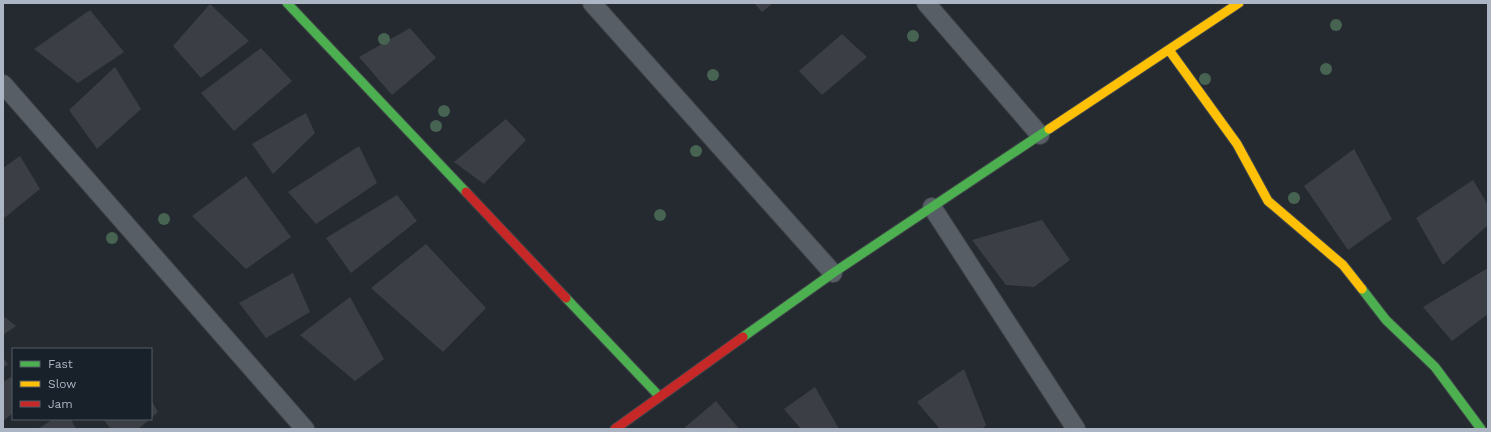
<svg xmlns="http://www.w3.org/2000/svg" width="1491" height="432" font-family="'Work Sans',sans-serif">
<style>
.building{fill:#3b3f45}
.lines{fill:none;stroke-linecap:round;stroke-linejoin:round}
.street-casing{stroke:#404449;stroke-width:20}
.fast-casing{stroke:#404449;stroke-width:11}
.slow-casing{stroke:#404449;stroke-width:11}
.jam-casing{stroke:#404449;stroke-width:11}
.street{stroke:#585e65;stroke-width:18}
.fast{stroke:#4caf50;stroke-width:9}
.slow{stroke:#ffc107;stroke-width:9}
.jam{stroke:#c62828;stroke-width:9}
.tree{fill:#476352}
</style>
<rect width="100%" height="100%" fill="#242a30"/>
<path class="building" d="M754,3H773L762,12Z
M210,4L249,41L201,78L173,46Z
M90,10L124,52L78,83L34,49Z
M410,28L436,58L392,95L359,57Z
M842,34L867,57L822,95L799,71Z
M261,48L292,81L234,131L201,93Z
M115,67L141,109L97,149L69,110Z
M306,113L315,133L273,174L252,144Z
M506,119L526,140L484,184L454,162Z
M359,146L377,183L316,224L288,192Z
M1354,149L1392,219L1348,250L1304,186Z
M20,156L40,189L3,219V168Z
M246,176L291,237L246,269L192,216Z
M1473,180L1488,205V225L1443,265L1416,218Z
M397,195L417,221L351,273L326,238Z
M1042,220L1070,260L1034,287L1006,285L972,240Z
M426,244L486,308L443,352L371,288Z
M1488,268V314L1452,341L1423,307Z
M293,273L310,312L266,338L239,303Z
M350,297L384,359L355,381L300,335Z
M3,316L16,326L3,335Z
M3,358L8,364L3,368Z
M964,369L986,425L982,429H940L917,402Z
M13,376V413L3,421V382Z
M815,387L839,429H801L784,409Z
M151,400L158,412L151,418Z
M716,401L739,429H683Z
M53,419H71L76,429H38Z
M103,419H150L138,429H111Z"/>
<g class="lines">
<defs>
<path id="street" d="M592,3L833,273
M926,3L1040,135
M3,84L305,429
M932,207L1076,429"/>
<path id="fast" d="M287,3L466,192
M1362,289L1386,320L1435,367L1481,429
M566,298L659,396
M743,337L833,273L1049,129"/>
<path id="slow" d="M1169,50L1237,144L1268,201L1343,265L1362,289
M1049,129L1239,3"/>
<path id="jam" d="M466,192L566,298
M615,429L743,337"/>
</defs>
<use href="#street" class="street-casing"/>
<use href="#fast" class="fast-casing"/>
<use href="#slow" class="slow-casing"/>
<use href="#jam" class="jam-casing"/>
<use href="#street" class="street"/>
<use href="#fast" class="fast"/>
<use href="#slow" class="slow"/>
<use href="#jam" class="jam"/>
</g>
<g class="tree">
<circle cx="1336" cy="25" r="6"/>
<circle cx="913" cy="36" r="6"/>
<circle cx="384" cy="39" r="6"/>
<circle cx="1326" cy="69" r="6"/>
<circle cx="713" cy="75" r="6"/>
<circle cx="1205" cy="79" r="6"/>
<circle cx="444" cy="111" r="6"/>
<circle cx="436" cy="126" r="6"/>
<circle cx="696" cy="151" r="6"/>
<circle cx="1294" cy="198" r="6"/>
<circle cx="660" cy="215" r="6"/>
<circle cx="164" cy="219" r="6"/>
<circle cx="112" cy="238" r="6"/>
</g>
<rect width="1491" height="432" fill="none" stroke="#abb5c3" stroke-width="8"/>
<rect x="12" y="348" width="140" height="72" fill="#18202a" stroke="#535c67"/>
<rect x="20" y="361" width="20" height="6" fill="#4caf50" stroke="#535c67"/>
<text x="48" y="368" font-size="12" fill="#abb5c3">Fast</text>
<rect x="20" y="381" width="20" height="6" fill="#ffc107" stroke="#535c67"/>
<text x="48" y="388" font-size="12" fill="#abb5c3">Slow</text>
<rect x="20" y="401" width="20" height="6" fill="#c62828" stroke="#535c67"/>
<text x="48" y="408" font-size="12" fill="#abb5c3">Jam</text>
</svg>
